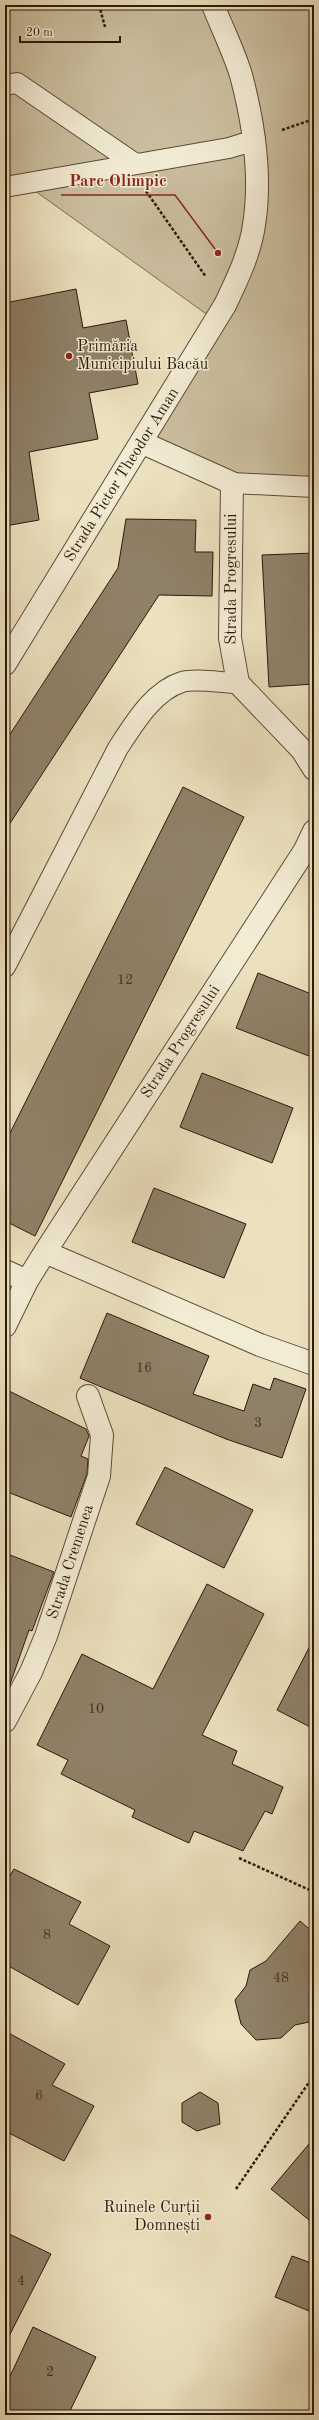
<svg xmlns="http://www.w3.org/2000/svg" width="319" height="2420" font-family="'Old Standard TT',serif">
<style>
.pitch{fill:#cbbfa0;stroke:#7b6c54}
.building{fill:#8f8168;stroke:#2b1909}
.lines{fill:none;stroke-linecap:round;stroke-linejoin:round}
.lane-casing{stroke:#5b4b36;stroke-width:22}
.street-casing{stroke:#5b4b36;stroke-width:24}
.path{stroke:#2b1909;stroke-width:2.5;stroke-dasharray:3 2;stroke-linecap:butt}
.lane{stroke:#f3ecd5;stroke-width:20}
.street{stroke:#f3ecd5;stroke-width:22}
.poi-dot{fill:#8f2418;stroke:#f3ecd5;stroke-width:1.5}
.labels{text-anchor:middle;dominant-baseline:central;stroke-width:3;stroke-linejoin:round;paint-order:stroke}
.number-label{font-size:14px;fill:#443321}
.poi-label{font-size:16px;fill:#2b1909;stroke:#f3ecd5;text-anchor:start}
.street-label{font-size:16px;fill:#2b1909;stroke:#f3ecd5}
.leader{fill:none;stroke:#8f2418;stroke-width:1.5}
.callout-dot{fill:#8f2418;stroke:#f3ecd5;stroke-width:1.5}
.callout-label{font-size:17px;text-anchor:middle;font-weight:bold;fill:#8f2418;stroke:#f3ecd5;stroke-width:3;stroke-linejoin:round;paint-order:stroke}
</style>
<rect width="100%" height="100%" fill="#ece1bf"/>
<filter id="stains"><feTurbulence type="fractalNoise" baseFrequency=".005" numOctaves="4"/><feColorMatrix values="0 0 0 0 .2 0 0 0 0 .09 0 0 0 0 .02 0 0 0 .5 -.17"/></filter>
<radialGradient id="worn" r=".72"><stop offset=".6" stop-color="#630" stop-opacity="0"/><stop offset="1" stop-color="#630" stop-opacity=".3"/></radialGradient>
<path class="pitch" d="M5,5H314V487L232,483L143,443L216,321L24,183L5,186Z"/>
<path class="building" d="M76,289L83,328L126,320L138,384L89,393L98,439L29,452L39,520L5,526V303Z
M126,519L196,520L195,552H213L212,596L159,595L5,831V742L118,568Z
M314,553V684L269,687L262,555Z
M183,787L244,817L35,1236L5,1221V1143Z
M258,973L314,995V1058L236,1028Z
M202,1073L293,1108L272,1163L180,1127Z
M154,1188L246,1224L224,1278L132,1242Z
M107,1313L209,1356L193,1394L244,1411L253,1384L270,1390L274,1378L306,1389L282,1458L226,1439L80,1378Z
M5,1389L86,1429L89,1436L81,1456L88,1459L87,1474L71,1517L5,1491Z
M165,1467L253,1510L224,1568L136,1524Z
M5,1553L54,1572L32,1631L29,1630L9,1687L5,1686Z
M207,1584L264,1614L202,1735L237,1751L232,1764L283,1787L272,1814L265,1811L243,1851L194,1831L189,1843L132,1817L135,1810L61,1774L68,1760L37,1745L82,1654L153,1689Z
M314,1638V1729L277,1710Z
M14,1869L81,1902L69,1924L110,1946L78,2005L5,1964V1884Z
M300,1921L314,1933V2021L295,2025L281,2038L256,2040L241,2024L235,2000L246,1986L250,1970L266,1961Z
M5,2031L65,2064L52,2085L94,2106L64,2161L5,2131Z
M200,2092L218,2103L220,2124L197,2131L182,2122V2103Z
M314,2138V2224L271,2189Z
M5,2232L51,2254L5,2344Z
M292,2256L314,2264V2313L275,2297Z
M33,2327L96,2357L68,2415H5V2387Z"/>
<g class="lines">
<defs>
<path id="lane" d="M5,85L17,83L134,163
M5,187L229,148L255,140
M232,483L314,487
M5,967L118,748C134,724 153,691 182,682C196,678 223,683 238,683"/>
<path id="street" d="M143,443L232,483L230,638L238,683L302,750L314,769
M5,664L225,305C237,280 250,253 254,225C262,175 254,124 241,75C234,52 222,28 213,5
M45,1252L260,1345L314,1364
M5,1271L27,1281
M5,1326L27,1281L45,1252L305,850L314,831
M5,1721L31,1672L46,1636L99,1476L102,1435L88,1396"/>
</defs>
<use href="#lane" class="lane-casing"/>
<use href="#street" class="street-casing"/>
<path class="path" d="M99,5L105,27
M282,130L314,119
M146,191L206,277
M239,1858L314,1892
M236,2189L314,2075"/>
<use href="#lane" class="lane"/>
<use href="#street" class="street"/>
</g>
<g class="poi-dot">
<circle cx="69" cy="356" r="4"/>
<circle cx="208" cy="2217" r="4"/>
</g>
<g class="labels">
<g class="number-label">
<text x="125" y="980">12</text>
<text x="144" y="1368">16</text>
<text x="258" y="1423">3</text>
<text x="96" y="1709">10</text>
<text x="47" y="1935">8</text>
<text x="281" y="1978">48</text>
<text x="39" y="2096">6</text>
<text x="21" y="2281">4</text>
<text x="50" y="2372">2</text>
</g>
<g class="poi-label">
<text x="77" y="347">Primăria<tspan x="77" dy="18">Municipiului Bacău</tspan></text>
<text x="200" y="2208" text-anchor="end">Ruinele Curții<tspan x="200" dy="18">Domnești</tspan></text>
</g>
<g class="street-label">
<text transform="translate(122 475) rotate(-58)">Strada Pictor Theodor Aman</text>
<text transform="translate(232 579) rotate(-90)">Strada Progresului</text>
<text transform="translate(181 1042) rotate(-57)">Strada Progresului</text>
<text transform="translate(71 1562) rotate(-72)">Strada Cremenea</text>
</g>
</g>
<path class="leader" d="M218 253L175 195H61"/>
<circle class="callout-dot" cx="218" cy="253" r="4"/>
<g class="callout-label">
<text x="118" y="186">Parc Olimpic</text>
</g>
<rect width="319" height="2420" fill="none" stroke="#ece1bf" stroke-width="20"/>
<rect x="6" y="6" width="307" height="2408" fill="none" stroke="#2b1909" stroke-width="2"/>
<rect x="10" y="10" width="299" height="2400" fill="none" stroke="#2b1909"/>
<path d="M20 36v6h100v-6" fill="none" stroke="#2b1909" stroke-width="2"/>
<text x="26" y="36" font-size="12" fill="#2b1909" stroke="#f3ecd5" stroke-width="3" paint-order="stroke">20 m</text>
<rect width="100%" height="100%" filter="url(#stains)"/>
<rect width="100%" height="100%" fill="url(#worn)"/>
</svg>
